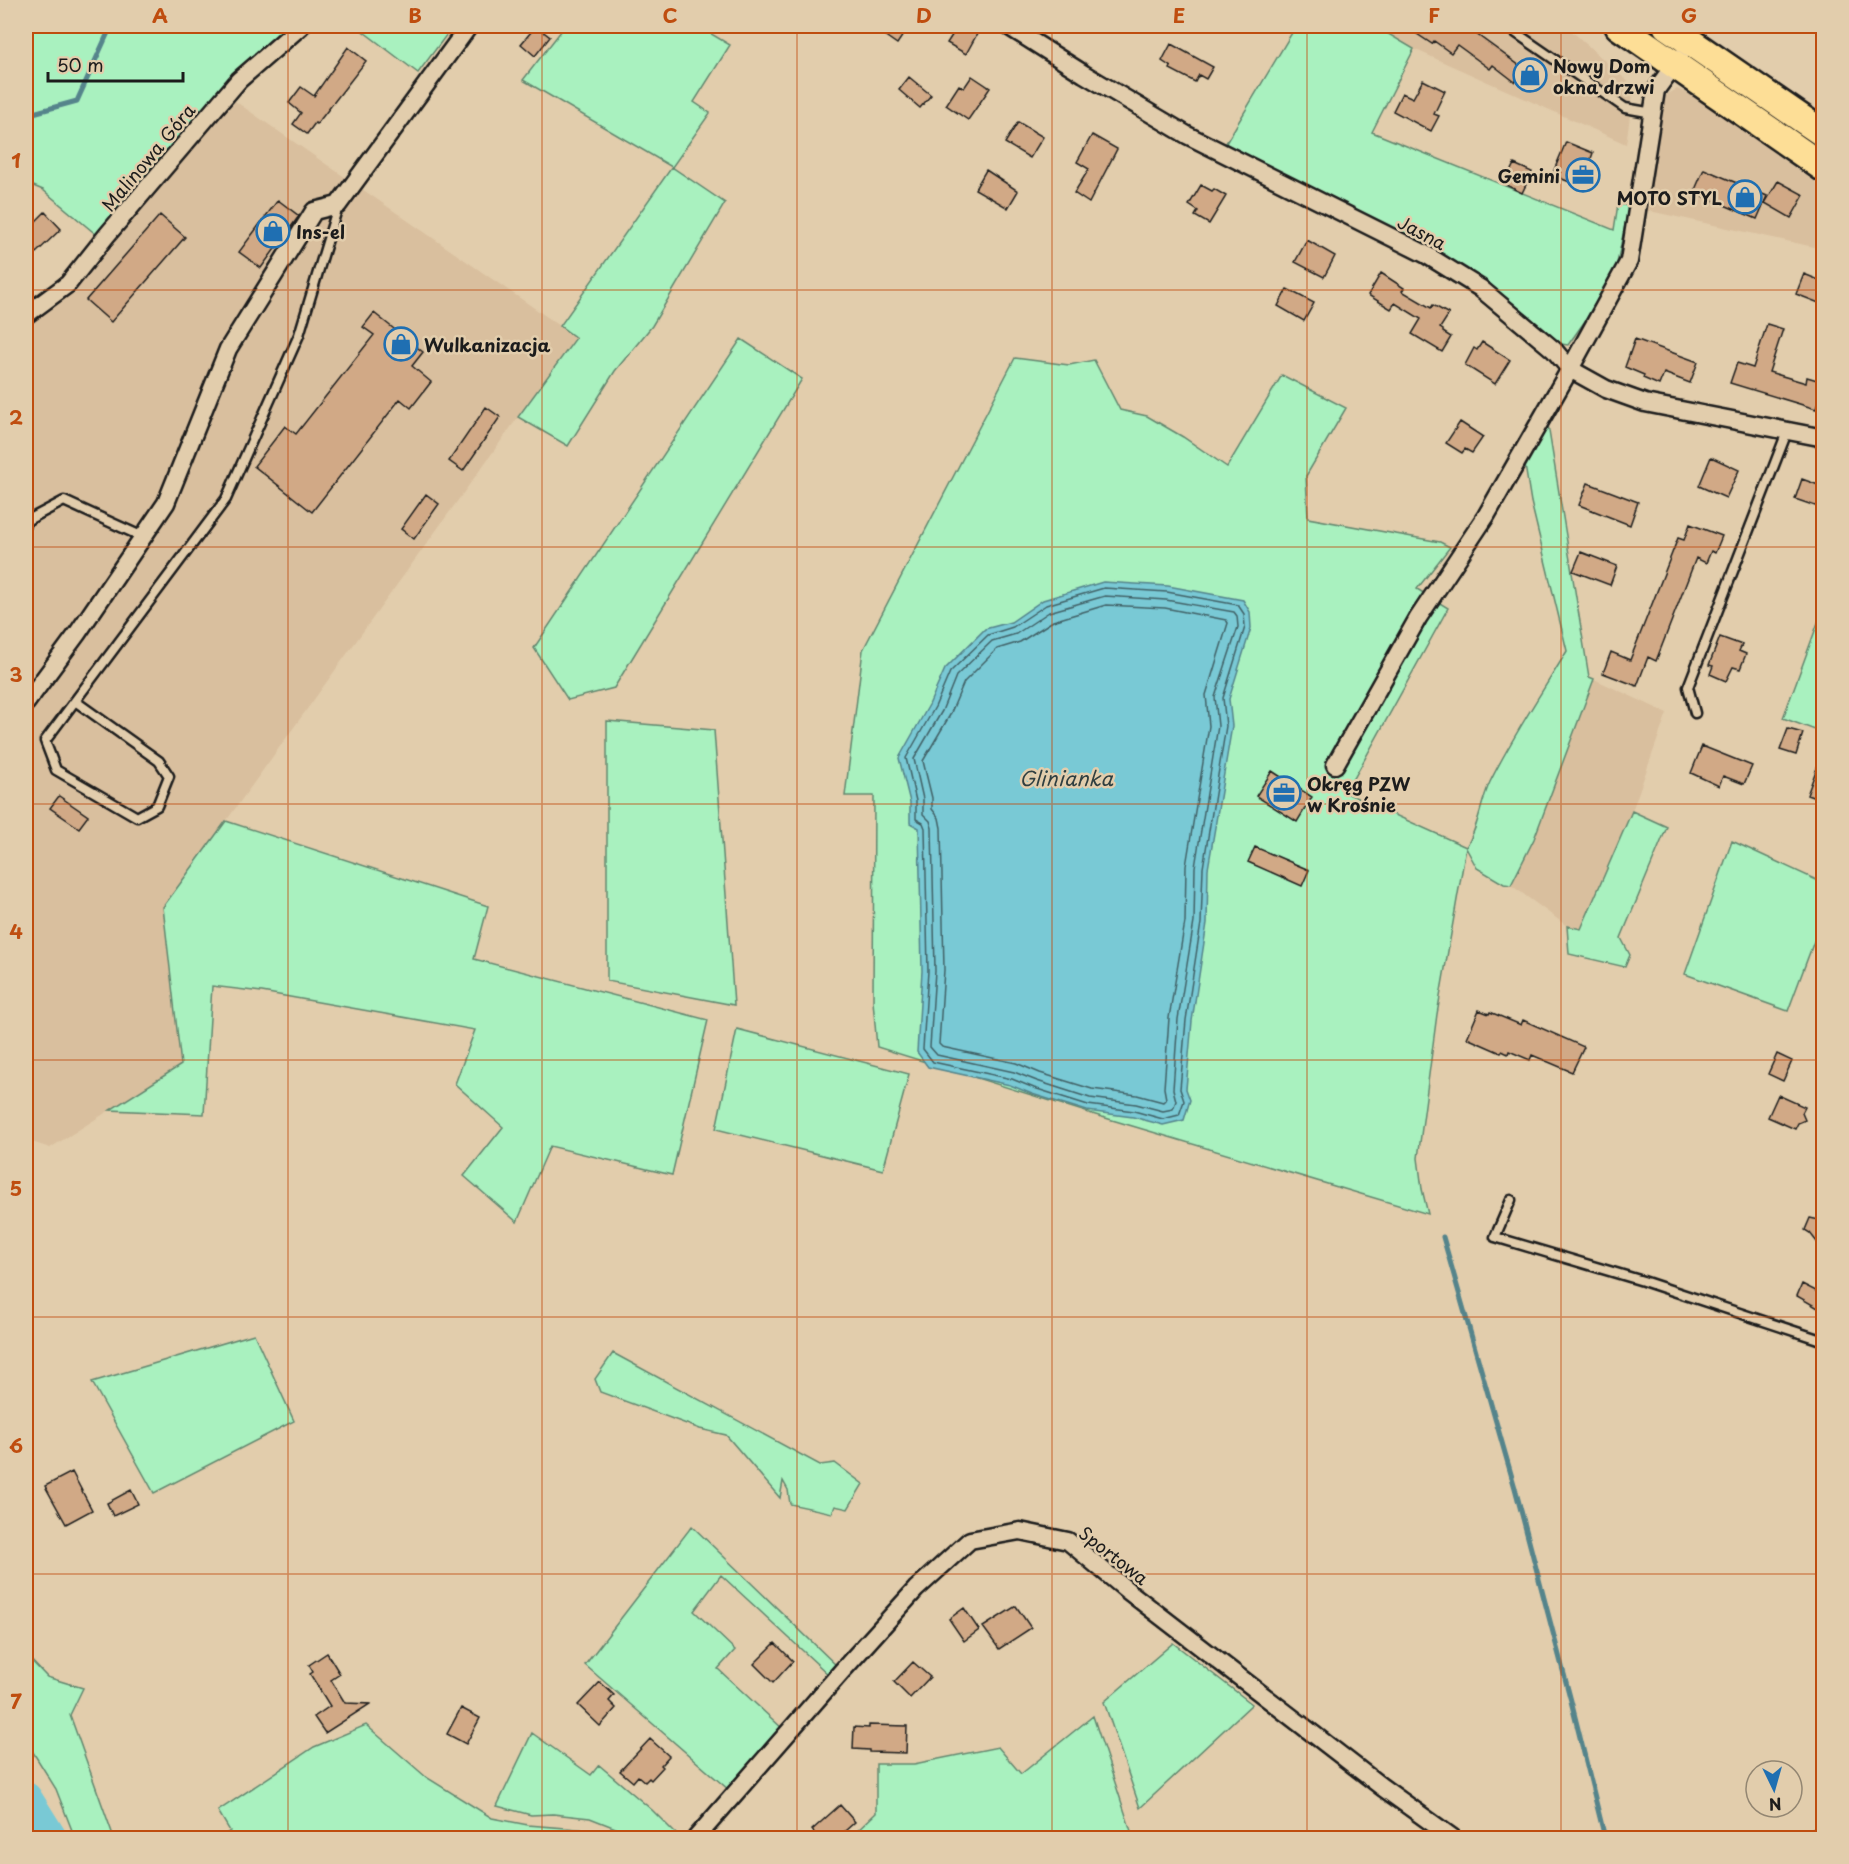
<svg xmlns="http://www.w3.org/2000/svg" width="1849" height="1864" font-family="'Playpen Sans',sans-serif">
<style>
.built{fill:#d9bf9e}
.green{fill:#a9f1bf;stroke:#62866e;stroke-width:1.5}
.water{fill:#79c9d5;stroke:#54848b;stroke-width:1.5}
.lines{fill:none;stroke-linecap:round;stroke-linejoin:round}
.shore{stroke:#416166;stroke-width:1.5}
.stream{stroke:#54848b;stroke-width:5}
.river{stroke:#79c9d5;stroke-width:32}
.building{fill:#d1a986;stroke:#1c1c1c;stroke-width:1.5}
.service-casing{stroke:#1c1c1c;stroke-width:13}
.minor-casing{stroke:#1c1c1c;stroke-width:21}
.primary-casing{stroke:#1c1c1c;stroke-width:32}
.service{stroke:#e2cdac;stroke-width:8}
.minor{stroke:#e2cdac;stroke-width:16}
.primary{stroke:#fdde96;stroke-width:27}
.grid{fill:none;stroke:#bf4d0f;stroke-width:1.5;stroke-opacity:0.55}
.labels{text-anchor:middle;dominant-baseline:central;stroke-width:5;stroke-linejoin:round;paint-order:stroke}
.poi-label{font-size:18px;font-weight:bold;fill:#1c1c1c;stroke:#e2cdac;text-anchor:start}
.street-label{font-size:18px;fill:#1c1c1c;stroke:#e2cdac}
.water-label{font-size:20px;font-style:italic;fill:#2f3f41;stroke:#e2cdac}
.neatline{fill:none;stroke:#bf4d0f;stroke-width:2}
.grid-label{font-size:20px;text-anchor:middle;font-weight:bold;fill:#bf4d0f}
</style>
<rect width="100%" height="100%" fill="#e2cdac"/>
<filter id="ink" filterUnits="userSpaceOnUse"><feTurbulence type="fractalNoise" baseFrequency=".0167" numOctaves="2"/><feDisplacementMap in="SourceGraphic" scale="12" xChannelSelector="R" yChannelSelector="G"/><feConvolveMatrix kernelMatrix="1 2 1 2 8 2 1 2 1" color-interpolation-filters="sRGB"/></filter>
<g filter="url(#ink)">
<path class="built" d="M1376,26H1566L1634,87L1626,144L1414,49Z
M1677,89L1696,97L1823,188V249L1645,210L1666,95Z
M232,99L576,337L164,907L181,1065L50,1148L26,1140V326L70,294Z
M1594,679L1667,713L1632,811L1581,929L1567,926L1511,885L1534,839Z"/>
<path class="green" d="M26,26H302L98,236L43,190L26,183Z
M356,26H453L418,73Z
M565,26H698L730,45L694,102L710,113L672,167L725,203L652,326L615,371L568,446L518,417L576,338L560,326L672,167L523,80Z
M1296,26H1375L1414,49L1372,132L1614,230L1618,204L1629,206L1616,268L1585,321L1568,345L1561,344C1526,315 1491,283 1452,261C1378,219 1299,184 1223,148Z
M741,339L802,379L614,688L568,700L534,648Z
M1015,358L1069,365L1094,360L1120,410L1147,416L1183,437L1227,467L1282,375L1346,408L1306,476L1308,518L1440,542L1450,547L1417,589L1448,608L1346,793L1466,847C1479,827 1480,803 1490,782C1512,737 1541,694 1567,651L1531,502L1524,459L1548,425L1589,677L1594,679L1534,839L1511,885L1504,884L1477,868L1466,848L1437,1014L1418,1158L1422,1189L1428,1214L1102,1117L877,1047L873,1001L874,796H845L863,650Z
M1823,609V733L1783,718Z
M607,721L714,730L734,1005L607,981Z
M1632,811L1667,827L1621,938L1630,955L1625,967L1569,954L1567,926L1581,929Z
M226,821L488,906L474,959L708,1020L672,1175L550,1146L517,1222L464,1176L503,1127L455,1084L475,1030L262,992L212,986L204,1114L110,1110L181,1065L163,907Z
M1732,841L1823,883V917L1788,1011L1685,974Z
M737,1029L909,1074L883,1170L716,1129Z
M254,1334L294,1421L154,1493L92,1382Z
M613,1353L820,1465L835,1463L863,1484L848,1509L835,1506L832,1513L790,1504L788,1490L783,1481L780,1498L726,1435L700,1429L600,1392L595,1379Z
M692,1526L838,1667L830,1676L721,1575L694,1611L735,1650L718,1669L783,1729L729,1790L585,1665Z
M1173,1643L1252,1704L1140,1808L1104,1702Z
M26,1655L47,1677L83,1688L70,1715L114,1838H75L56,1789L26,1741Z
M1093,1716L1132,1834V1838H850L876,1813V1764H914L998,1747L1021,1774Z
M366,1725L426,1777L492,1818L528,1825L590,1830L611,1838H220L230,1831L218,1811L314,1747Z
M532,1733L591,1775L599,1765L652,1810L680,1838H641L590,1818L553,1814L531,1815L497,1806Z"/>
<path class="water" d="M1103,582L1168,586L1243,600L1250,612L1251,628L1229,699L1232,726L1208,869L1207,923L1192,1021L1186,1089L1190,1100L1184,1120L1163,1125L1133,1117L1087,1111L1032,1094L1010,1085L928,1067L917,1052L922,971L919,828L910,823V802L899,758L929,705L945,669L985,629L1011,622L1043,600Z"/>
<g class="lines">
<path class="shore" d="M1104,588L1167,592L1238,605L1244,614L1245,627L1223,698L1226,726L1203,868L1201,923L1186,1020L1180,1089L1184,1101L1179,1115L1163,1119L1134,1111L1088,1105L1034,1088L1012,1079L933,1062L923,1049L928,971L925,828L923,823L916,819V801L906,758L935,707L950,672L988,635L1013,627L1046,605Z
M1105,596L1166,600L1234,612L1237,616L1238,627L1215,697L1218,726L1195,867L1194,922L1178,1019L1173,1089L1176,1101L1173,1109L1163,1111L1136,1104L1090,1098L1037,1081L1014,1072L937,1055L930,1047L935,971L932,828L930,821L923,814V799L914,759L942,711L956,676L992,641L1016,634L1049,612Z
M1106,605L1165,608L1226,620L1228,623L1206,695L1209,726L1186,866L1185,922L1169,1018L1164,1088L1166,1099L1163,1102L1137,1095L1092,1089L1040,1073L1016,1063L942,1047L939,1044L944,970L941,828L939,818L932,809V798L923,761L950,715L964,682L997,649L1020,642L1053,621Z"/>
<path class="stream" d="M26,115L77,101L111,26
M1443,1237L1515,1488L1571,1701L1605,1838"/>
<path class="river" d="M26,1798L51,1838"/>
</g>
<path class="building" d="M536,26L550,37L535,56L521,44Z
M871,26H909L897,44Z
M958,26H963L977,34L966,54L947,43Z
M1405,26H1465L1523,68L1526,66L1536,74L1528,87L1517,79L1515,82L1493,65L1490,69L1457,45L1451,53L1434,41L1432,44Z
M1171,44L1213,67L1206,79L1199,75L1195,82L1170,69L1171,67L1162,61Z
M348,47L366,61L317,124L315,123L307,134L293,124L301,113L289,103L301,87L314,96Z
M972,76L990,88L968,120L946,105L959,85L964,88Z
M909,77L931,95L920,108L899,90Z
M1423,80L1445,91L1434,114L1439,116L1431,131L1393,111L1402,93L1413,98Z
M1018,122L1043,137L1030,158L1005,143Z
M1092,135L1117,149L1089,203L1074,193L1089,169L1077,162Z
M1566,142L1593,153L1587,170L1591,172L1585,188L1552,175Z
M1514,164L1532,172L1522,193L1504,184Z
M1704,169L1767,196L1757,219L1694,192Z
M986,170L1018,191L1008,208L975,189Z
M1778,181L1804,195L1791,218L1765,203Z
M1201,185L1212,191L1214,189L1226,196L1209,224L1195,216L1198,211L1189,205Z
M278,200L299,216L261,268L239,252Z
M45,212L61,229L36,253L26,241V231Z
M160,215L185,237L111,322L86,300Z
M1307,240L1335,256L1324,277L1295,262Z
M1381,273L1404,288L1402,291L1431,308L1433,305L1449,314L1440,328L1443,330V332L1451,337L1442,352L1412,334L1421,319L1395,303L1391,309L1368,295Z
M1804,274L1824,282V305L1796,294Z
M1287,289L1314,303L1304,321L1278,306Z
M374,313L423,352L412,366L431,382L411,408L400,399L312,512L254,466L285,426L296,434L374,335L363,327Z
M1767,324L1783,329L1769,372L1806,383L1807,377L1824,382L1816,409L1730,383L1737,363L1753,368Z
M1635,339L1698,362L1690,383L1664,373L1659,385L1643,378L1644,375L1625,367Z
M1482,342L1510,360L1495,384L1465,365L1474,348L1477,350Z
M486,407L500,417L463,471L449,461Z
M1460,422L1483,437L1472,453L1465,449L1462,453L1446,443Z
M1711,457L1739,470L1726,498L1699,486Z
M1802,479L1824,487V509L1795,499Z
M1588,483L1638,502L1630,525L1579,505Z
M426,494L439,504L414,539L401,529Z
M1690,524L1722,536L1715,553L1711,551L1706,563L1696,558L1656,661L1648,657L1637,686L1603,673L1611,652L1630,660L1678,538L1684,540Z
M1581,552L1617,566L1610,585L1573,571Z
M1720,637L1742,645L1739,651L1746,654L1740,669L1733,667L1726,681L1710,674L1713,666L1709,665Z
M1788,729L1803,733L1796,755L1780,750Z
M1702,746L1752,766L1744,784L1723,776L1719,786L1691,773Z
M1822,754H1824V801L1807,795Z
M1272,771L1312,797L1297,822L1256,796Z
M59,796L88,816L79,828L50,808Z
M1255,847L1309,870L1302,886L1248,862Z
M1479,1010L1489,1014L1490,1012L1521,1025L1523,1020L1584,1047L1572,1072L1532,1055L1530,1060L1509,1051L1508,1054L1502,1051L1501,1053L1467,1038Z
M1777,1054L1792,1061L1783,1081L1768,1074Z
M1778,1095L1805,1107L1802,1113L1805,1120L1798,1123L1795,1129L1768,1117Z
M1810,1218L1824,1221V1251L1810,1233L1805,1230Z
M1802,1284L1824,1295L1818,1308L1797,1296Z
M72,1472L92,1510L66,1524L45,1486Z
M131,1490L138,1504L113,1516L107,1503Z
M1016,1606L1031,1628L999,1649L983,1627Z
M964,1608L979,1630L964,1641L949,1619Z
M775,1643L793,1661L773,1683L754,1664Z
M327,1653L340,1674L331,1680L345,1703L370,1704L325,1733L314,1717L330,1706L310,1674L313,1672L309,1665Z
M913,1662L930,1677L910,1698L894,1682Z
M600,1682L614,1695L609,1701L616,1708L600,1726L578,1705Z
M461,1708L480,1718L466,1744L447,1734Z
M869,1725L907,1726L906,1753L869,1752V1750L853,1749L854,1727L869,1728Z
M650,1739L669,1756L661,1765L663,1767L651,1780L649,1778L645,1782L638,1776L633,1782L620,1771Z
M840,1805L855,1822L836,1839H819L812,1830Z"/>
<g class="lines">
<defs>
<path id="service" d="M1506,26L1625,108L1653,113
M26,524L28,520L64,501L143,537
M75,701L159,761L169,776L157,806L137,817L56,770L45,741L226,499L299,335L338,206
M1695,713L1688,687L1787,432
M1511,1200L1495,1237L1643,1281L1818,1339L1824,1338"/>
<path id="minor" d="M1008,26L1084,74L1187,135L1425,254L1480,288L1554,350L1570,369L1606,389L1645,403L1824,438
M26,315L68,284L107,235L239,80L301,26
M26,703L77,634L166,503L228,349L314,211L338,205L469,26
M1335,765L1418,618L1486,516L1570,369L1629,261L1656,90L1680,57
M696,1838L842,1671L916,1589L970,1540L1020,1531L1068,1541L1128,1591L1382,1787L1453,1838
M1816,1838L1824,1833"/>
<path id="primary" d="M1619,26L1824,168
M1667,26L1824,134"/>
</defs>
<use href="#service" class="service-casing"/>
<use href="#minor" class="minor-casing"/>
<use href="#primary" class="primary-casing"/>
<use href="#service" class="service"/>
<use href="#minor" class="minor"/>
<use href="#primary" class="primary"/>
</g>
</g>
<path class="grid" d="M288,26V1838M542,26V1838M797,26V1838M1052,26V1838M1307,26V1838M1561,26V1838M26,290H1824M26,547H1824M26,804H1824M26,1060H1824M26,1317H1824M26,1574H1824"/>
<defs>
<symbol id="shop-ring" viewBox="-11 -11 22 22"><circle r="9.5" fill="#e2cdac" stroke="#1f6fb2" stroke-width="1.5"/><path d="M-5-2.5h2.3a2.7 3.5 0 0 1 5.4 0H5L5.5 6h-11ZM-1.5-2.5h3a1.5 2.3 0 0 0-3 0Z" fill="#1f6fb2"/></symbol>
<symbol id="office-ring" viewBox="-11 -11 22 22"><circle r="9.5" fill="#e2cdac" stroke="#1f6fb2" stroke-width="1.5"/><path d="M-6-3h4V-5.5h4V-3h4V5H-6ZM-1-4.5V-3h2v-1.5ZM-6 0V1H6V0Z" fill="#1f6fb2"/></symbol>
</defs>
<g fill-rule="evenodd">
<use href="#shop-ring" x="1511" y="56" width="38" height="38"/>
<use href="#office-ring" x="1564" y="156" width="38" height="38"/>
<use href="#shop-ring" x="1726" y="178" width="38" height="38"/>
<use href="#shop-ring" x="254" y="212" width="38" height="38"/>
<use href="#shop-ring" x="382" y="325" width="38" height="38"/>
<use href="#office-ring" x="1265" y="774" width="38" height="38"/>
</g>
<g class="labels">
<g class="poi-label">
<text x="1553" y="65">Nowy Dom<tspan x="1553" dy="21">okna drzwi</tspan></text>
<text x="1560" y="175" text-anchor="end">Gemini</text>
<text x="1722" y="197" text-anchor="end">MOTO STYL</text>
<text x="296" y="231">Ins-el</text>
<text x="424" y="344">Wulkanizacja</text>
<text x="1307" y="783">Okręg PZW<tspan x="1307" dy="21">w Krośnie</tspan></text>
</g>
<g class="street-label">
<text transform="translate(148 157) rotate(-50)">Malinowa Góra</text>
<text transform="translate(1422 232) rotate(28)">Jasna</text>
<text transform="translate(1114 1555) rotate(38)">Sportowa</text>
</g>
<g class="water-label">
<text x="1066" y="778">Glinianka</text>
</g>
</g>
<rect width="1849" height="1864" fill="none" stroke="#e2cdac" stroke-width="66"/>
<g transform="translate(1774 1789) rotate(175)"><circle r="28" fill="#e2cdac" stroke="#938672" stroke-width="1.5"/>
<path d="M0-4.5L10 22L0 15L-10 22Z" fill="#1f6fb2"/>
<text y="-9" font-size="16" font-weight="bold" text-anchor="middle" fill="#1c1c1c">N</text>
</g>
<path d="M48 72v9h135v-9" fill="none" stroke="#1c1c1c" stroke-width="3"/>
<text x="57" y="72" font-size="18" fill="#1c1c1c" stroke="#e2cdac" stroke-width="4.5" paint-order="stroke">50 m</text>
<rect x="33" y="33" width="1783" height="1798" class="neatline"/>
<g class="grid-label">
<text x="160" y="23">A</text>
<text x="415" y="23">B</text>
<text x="670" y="23">C</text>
<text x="924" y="23">D</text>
<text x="1179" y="23">E</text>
<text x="1434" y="23">F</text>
<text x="1689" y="23">G</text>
<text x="16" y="168">1</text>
<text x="16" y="425">2</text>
<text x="16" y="682">3</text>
<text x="16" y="939">4</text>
<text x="16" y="1196">5</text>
<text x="16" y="1453">6</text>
<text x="16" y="1709">7</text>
</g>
</svg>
